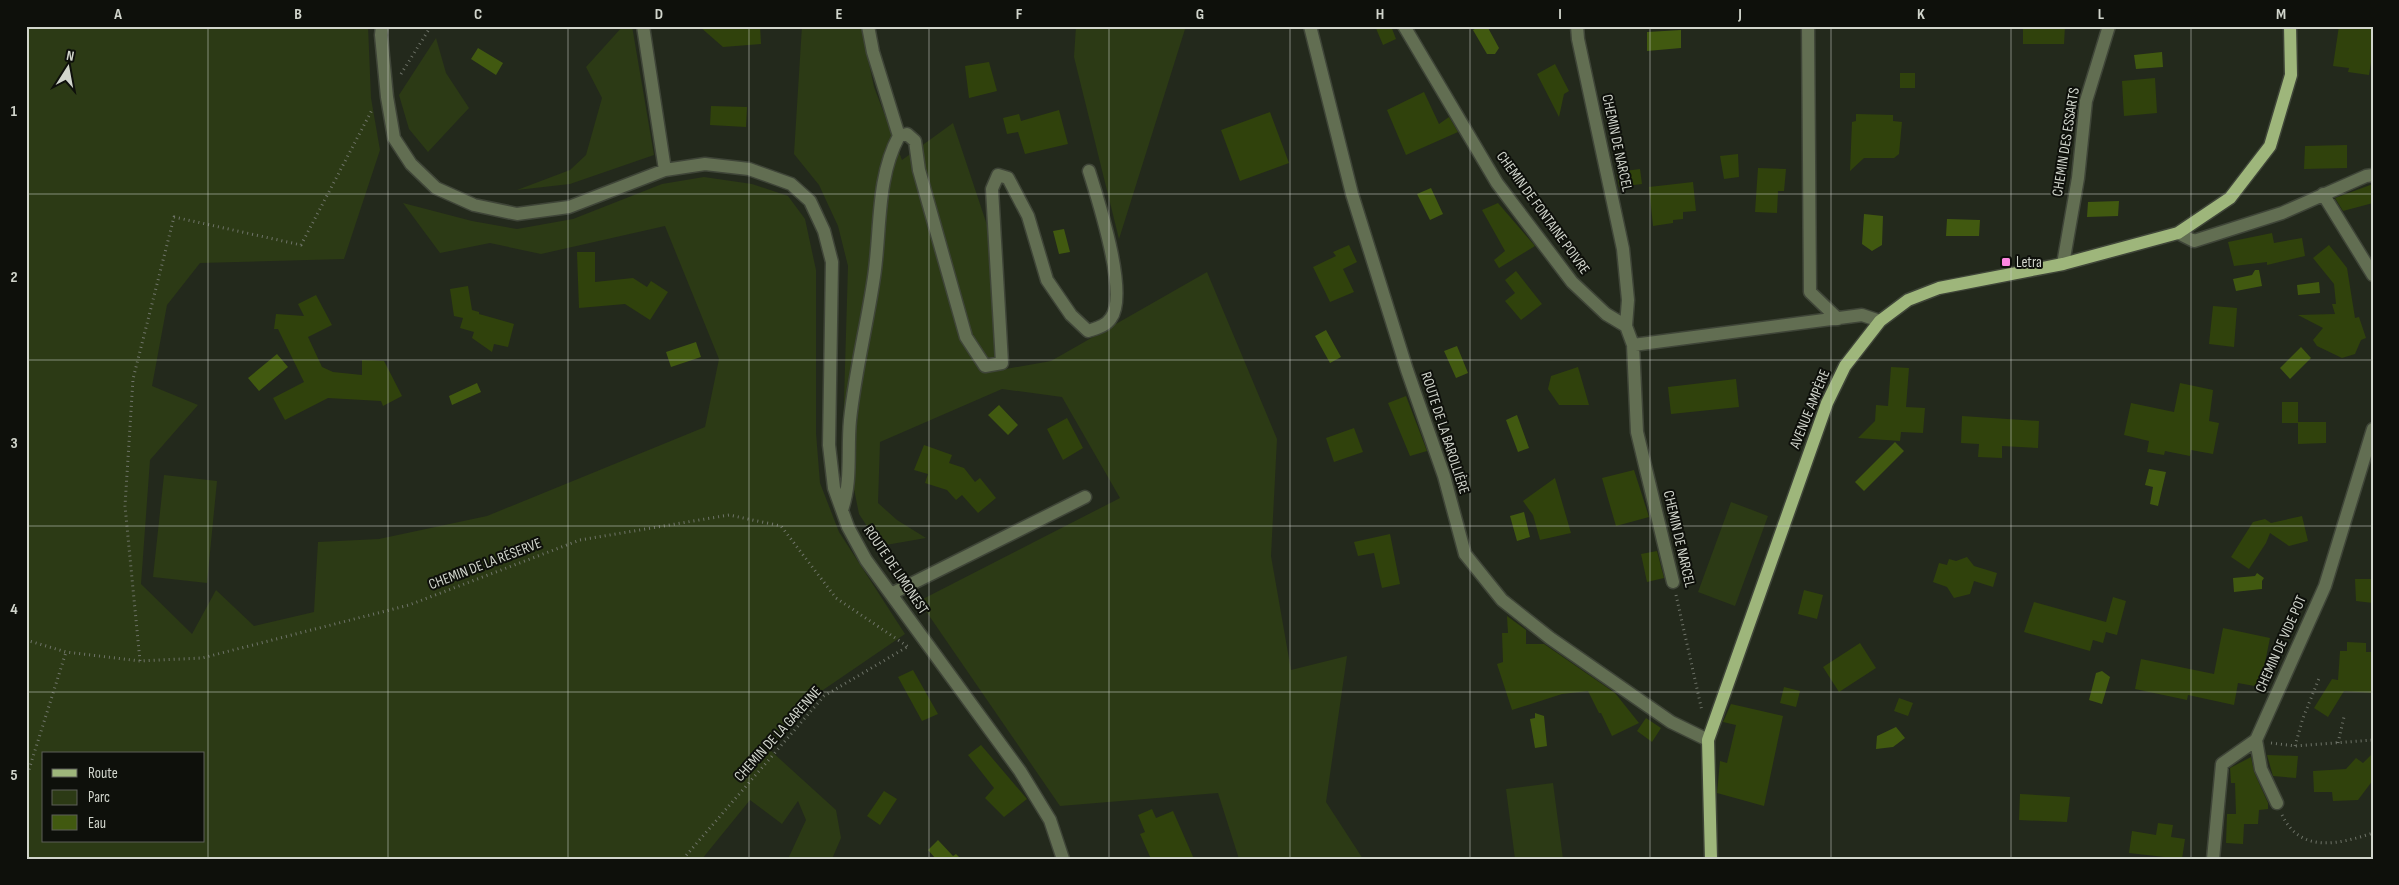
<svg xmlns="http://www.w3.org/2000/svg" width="2399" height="885" font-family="'Sofia Sans Condensed',sans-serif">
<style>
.green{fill:#2c3a15;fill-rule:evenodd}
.water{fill:#415910}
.building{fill:#30420c}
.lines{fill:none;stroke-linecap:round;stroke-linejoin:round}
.minor-casing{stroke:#3f4538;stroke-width:15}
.major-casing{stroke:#3f4538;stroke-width:15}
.path{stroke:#6f7469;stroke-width:3;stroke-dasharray:1 4;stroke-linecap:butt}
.minor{stroke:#626e52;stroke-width:12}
.major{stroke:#9eb67b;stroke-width:12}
.grid{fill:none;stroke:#d1d5cc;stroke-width:1;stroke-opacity:0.55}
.poi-dot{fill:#fd86e1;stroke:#0e100b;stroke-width:2}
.labels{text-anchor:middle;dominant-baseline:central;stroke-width:4;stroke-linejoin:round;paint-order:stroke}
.street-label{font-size:15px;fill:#d1d5cc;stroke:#0e100b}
.poi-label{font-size:15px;fill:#d1d5cc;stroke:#0e100b;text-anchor:start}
.neatline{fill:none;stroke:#d1d5cc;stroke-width:2}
.grid-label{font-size:16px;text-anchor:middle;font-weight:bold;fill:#d1d5cc}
</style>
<rect width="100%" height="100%" fill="#23291c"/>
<path class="green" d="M26,26H368L371,98L380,150L344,259L200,263L167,305L152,386L198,405L150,460L141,584L192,634L216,590L254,626L314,612L318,542L379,539L487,516L705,427L719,359L665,226L541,254L490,243L440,253L403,203L472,221L517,229L573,219L662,184L704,177L752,184L788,196L805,219L816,270V433L820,483L839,532L905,634L823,690L771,751L836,810L841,838L832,859H788L806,820L798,801L782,824L750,800L702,859H26ZM44,754H204V841H44Z
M623,26H632L654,155L570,184L517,190L570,170L586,155L602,98L586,67Z
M802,26H861L874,87L902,160L953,123L988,228L1000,370L1051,361L1207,272L1277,439L1271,556L1291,670L1347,656L1326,802L1363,859H1239L1218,793L1060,806L919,601L1120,498L1062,397L1002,389L880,442L878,503L897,520L926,538L880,546L859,514L843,434L848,266L838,226L819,185L794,154Z
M1076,26H1186L1119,239L1074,57Z
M436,38L446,73L469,108L428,152L409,129L399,95Z
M164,475L217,481L207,583L153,577Z
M1731,502L1768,516L1735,606L1698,592Z
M1553,783L1563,859H1515L1506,789Z"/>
<path class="water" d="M1480,26H1487L1499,48L1495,54H1487L1473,30Z
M1681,30V48L1647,51V32Z
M478,48L503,63L496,75L471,59Z
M2162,52L2163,67L2136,69L2134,55Z
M1431,188L1443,214L1430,220L1417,194Z
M2119,201L2118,216L2087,217L2088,202Z
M1864,214L1883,216L1882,245L1872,251L1862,244Z
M1947,219L1980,220L1979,236H1946Z
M1064,229L1070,252L1059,254L1053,231Z
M2255,270H2259L2262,286L2236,291L2233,279L2252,275Z
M2319,282L2320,293L2298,295L2297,285Z
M1326,330L1341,357L1330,363L1315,336Z
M696,342L701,357L671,367L666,352Z
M1457,346L1468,373L1456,378L1444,351Z
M2301,347L2311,358L2290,379L2280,368Z
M277,354L288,367L259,391L248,378Z
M477,383L481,392L452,405L449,396Z
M999,405L1018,425L1008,435L988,415Z
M1517,415L1529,448L1518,452L1506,420Z
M1895,442L1904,451L1864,491L1855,482Z
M2149,469L2166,472L2158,506L2150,504L2153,487L2145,485Z
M1524,512L1530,537L1517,541L1510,516Z
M2257,573L2264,578L2262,581V589L2234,592L2233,578L2255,576Z
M2102,671L2110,677L2102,704L2089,700L2096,673Z
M1535,713L1544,716L1547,746L1535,748L1530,719L1535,718Z
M1896,727L1905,738L1893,747L1876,749L1877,736Z
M938,840L953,856L956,854L960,858L936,859L928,850Z"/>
<path class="building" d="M699,26H760L761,44L723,47Z
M1375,26H1391L1396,39L1383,45Z
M2023,26H2065L2064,44H2023Z
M2339,26H2373V50L2369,75L2348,72L2349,68L2333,66Z
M989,62L997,91L969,98L965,66Z
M1555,64L1569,91L1564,94L1559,117L1537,74Z
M1900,73H1915V88H1900Z
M2155,78L2157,113L2124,116L2122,81Z
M1424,92L1439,124L1449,117L1458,132L1406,155L1387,110Z
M711,106L747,107L746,127L710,125Z
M1059,110L1068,144L1025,154L1018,132L1007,134L1003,118L1019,114L1021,121Z
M1270,112L1289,163L1240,181L1221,130Z
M1856,114L1893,115V121L1902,122L1899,154L1894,158H1864L1850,171L1852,122L1856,121Z
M2347,145V168L2304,169L2305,146Z
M1738,154L1739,177L1724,179L1720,156Z
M1758,168L1786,169L1784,191H1778L1777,213L1755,212Z
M1640,169L1642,184L1619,187L1617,172Z
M1693,182L1696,211L1683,212V219L1673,220V223L1653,226L1649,187Z
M2373,184V203L2343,211L2335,198Z
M1498,203L1535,246L1499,268L1494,260L1505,251L1482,210Z
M2272,233L2274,243L2302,238L2305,256L2267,265V262L2234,266L2228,242Z
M1349,245L1357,262L1343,269L1354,292L1330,302L1313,267L1336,256L1333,252Z
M2329,245L2347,268L2355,318L2359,317L2366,338L2361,340L2355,354L2342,358L2317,346L2313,340L2323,328L2298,315L2335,314L2332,304H2336L2334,284L2313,258Z
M577,252H595V282L633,278L647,287L651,281L668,292L650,320L625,304L579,308Z
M1516,271L1542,304L1521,320L1505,301L1515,293L1505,280Z
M468,286L472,310L479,312V314L514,324L508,347L494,344L492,352L472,338L474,332L460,328L463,318L454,316L450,289Z
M316,295L332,325L308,337L322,367L333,372L362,375V360L384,361L402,396L383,406L381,401L328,398L285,420L273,398L304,382L278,329H274L276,314L304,316L298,304Z
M2213,306L2237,308L2234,347L2209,344Z
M1578,367L1589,405H1559L1548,389L1551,376Z
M1891,367L1909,368L1906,407L1925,408L1923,433L1901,432L1900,441L1858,438L1875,421L1876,405L1888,406Z
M1736,379L1739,407L1671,414L1668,387Z
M2180,383L2213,390L2209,421L2219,423L2213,454L2191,450L2190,456L2165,451L2164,455L2147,452L2149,441L2124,435L2131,403L2174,412Z
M1406,396L1427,451L1410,456L1388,403Z
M2282,402H2298V422H2326V443L2298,444V423H2282Z
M1962,416L2039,421L2038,448L2002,446V458L1978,457L1979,444L1961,443Z
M1067,418L1083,448L1063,460L1047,429Z
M1354,428L1363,452L1334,462L1326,438Z
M924,445L952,455L949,463L964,468L975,482L980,478L996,498L978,513L962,495L956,500L947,490L925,483L928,474L914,470Z
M1634,470L1649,517L1616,526L1602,478Z
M1555,478L1571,533L1540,540L1533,515L1523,501Z
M2302,516L2308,541L2289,546L2270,533L2266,543L2249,569L2231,557L2253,522L2265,519L2271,523Z
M1390,534L1400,584L1382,588L1374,553L1358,556L1354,542Z
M1657,551L1664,578L1647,582L1641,554Z
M1967,557L1974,566L1997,573L1993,587L1974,581L1970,594L1954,598L1947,587L1933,582L1939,563L1947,565L1949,559L1956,561Z
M2355,579H2373V603L2356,601Z
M1804,590L1823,595L1817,619L1798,614Z
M2113,597L2126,601L2117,635L2106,632L2103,643L2093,640L2090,651L2024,632L2034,602L2106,622Z
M1507,616L1526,630V644H1544L1615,693L1639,723L1612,736L1601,713H1599L1588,691L1562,694L1512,710L1497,664L1503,662L1502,633H1508Z
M2223,628L2270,638L2260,687L2238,683L2234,705L2188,695L2187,700L2135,689L2141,659L2214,674Z
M2347,642L2366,643V652H2373V693L2344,691L2328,717L2314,708L2332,679L2338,680L2340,651H2347Z
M1860,643L1876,668L1839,692L1823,667Z
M913,670L938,714L922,721L898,677Z
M1784,687L1800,691L1796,707L1780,703Z
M1899,698L1913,703L1908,716L1894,711Z
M1731,704L1783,716L1764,806L1717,793L1720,761L1727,763L1736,725L1723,722Z
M1646,718L1661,728L1652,742L1637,731Z
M981,745L1027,799L1004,817L985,798L994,788L968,755Z
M2373,753V780L2358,800L2333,801L2332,792H2314L2313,771L2346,769L2356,758L2363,763Z
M2267,755L2298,756L2296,778L2273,776Z
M2251,757L2254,772L2268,803V809L2259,810L2258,824H2244L2243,844L2226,843L2227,814H2236L2235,783H2231L2230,768Z
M884,791L897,799L880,825L867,816Z
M2020,794L2070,797L2067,822L2019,820Z
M1152,809L1156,818L1173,811L1194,859H1151L1140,834L1145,832L1138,815Z
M2158,823L2173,825L2171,837L2185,839L2182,859L2129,853L2132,831L2156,835Z"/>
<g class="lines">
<defs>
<path id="minor" d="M382,26L381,35L387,97L394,138L411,164L436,188L474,205L517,214L569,207L665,170L705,164L749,169L791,184L810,201L824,231L832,262L829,445L834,488L848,527L866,560L1020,771L1050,820L1063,859
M643,26L665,170
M868,26L873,52L899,136
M1310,26L1352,194L1407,370L1444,476L1465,554L1502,600L1550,638L1671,722L1708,740
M1404,26L1497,183L1572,282L1606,314L1626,326L1633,345L1637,432L1673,582
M1577,26L1578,39L1623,249L1628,300L1626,326
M1808,26L1810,292L1838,319
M2323,194L2373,275
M2178,233L2194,241L2282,213L2366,176L2373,175
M2063,264L2078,178L2086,101L2109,26
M1633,345L1862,315L1880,321
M842,510C852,480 847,451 850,420C855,372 867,325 874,277C881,231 876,178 899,136L907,134L915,141L919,170L966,337L985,366L1002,363L992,189L998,175L1008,178L1028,216L1047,280L1071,315L1088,331C1097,328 1106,326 1111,318C1129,294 1098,200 1089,171
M891,594L1085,497
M2256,740L2261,769L2277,803
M2213,859L2222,764L2256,740L2325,586L2373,429"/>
<path id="major" d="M1711,859L1708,740L1827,403L1845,366L1880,321L1908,300L1939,288L2063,264L2178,233L2230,198L2270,146L2291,75L2290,26"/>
</defs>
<use href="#minor" class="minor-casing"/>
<use href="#major" class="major-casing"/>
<path class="path" d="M401,74L431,26
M1676,595L1702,711
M26,640L66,652L140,661L202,658L409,605L580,540L729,515L781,526L836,598L910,648
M140,661L125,506L133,379L174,217L301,245L373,108
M2271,743L2295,746L2373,740
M2338,743L2344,717
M2295,746L2303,718L2320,676
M26,779L66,652
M2282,815C2301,854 2339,844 2373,833
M683,859L824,696L907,647"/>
<use href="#minor" class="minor"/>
<use href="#major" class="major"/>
</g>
<path class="grid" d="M208,26V859M388,26V859M568,26V859M749,26V859M929,26V859M1109,26V859M1290,26V859M1470,26V859M1650,26V859M1831,26V859M2011,26V859M2191,26V859M26,194H2373M26,360H2373M26,526H2373M26,692H2373"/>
<rect class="poi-dot" x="2001" y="257" width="10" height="10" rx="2.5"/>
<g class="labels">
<g class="street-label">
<text transform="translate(2066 142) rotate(-81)">CHEMIN DES ESSARTS</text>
<text transform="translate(1617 143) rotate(78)">CHEMIN DE NARCEL</text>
<text transform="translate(1543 213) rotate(54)">CHEMIN DE FONTAINE POIVRE</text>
<text transform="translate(1810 409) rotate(-68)">AVENUE AMPÈRE</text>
<text transform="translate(1445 433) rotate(72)">ROUTE DE LA BAROLLIÈRE</text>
<text transform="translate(1679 539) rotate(77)">CHEMIN DE NARCEL</text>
<text transform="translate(485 564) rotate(-21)">CHEMIN DE LA RÉSERVE</text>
<text transform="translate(896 570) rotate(56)">ROUTE DE LIMONEST</text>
<text transform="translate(2281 644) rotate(-66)">CHEMIN DE VIDE POT</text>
<text transform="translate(778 734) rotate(-48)">CHEMIN DE LA GARENNE</text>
</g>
<g class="poi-label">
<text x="2016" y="262">Letra</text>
</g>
</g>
<rect width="2399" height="885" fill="none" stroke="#0e100b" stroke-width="55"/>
<rect x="42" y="752" width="162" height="90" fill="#0e100b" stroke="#5c5f58"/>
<rect x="52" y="769" width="25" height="8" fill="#9eb67b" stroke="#5c5f58"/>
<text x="88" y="778" font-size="15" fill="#d1d5cc">Route</text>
<rect x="52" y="790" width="25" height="15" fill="#2c3a15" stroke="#5c5f58"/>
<text x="88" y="802" font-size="15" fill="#d1d5cc">Parc</text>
<rect x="52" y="815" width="25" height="15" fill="#415910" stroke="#5c5f58"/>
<text x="88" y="828" font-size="15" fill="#d1d5cc">Eau</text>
<g transform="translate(68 68) rotate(11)" stroke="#0e100b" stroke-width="4" paint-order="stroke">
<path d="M0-4L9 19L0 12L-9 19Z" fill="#d1d5cc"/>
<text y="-8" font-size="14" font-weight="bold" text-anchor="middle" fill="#d1d5cc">N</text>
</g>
<rect x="28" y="28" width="2344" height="830" class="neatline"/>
<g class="grid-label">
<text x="118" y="19">A</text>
<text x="298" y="19">B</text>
<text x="478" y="19">C</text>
<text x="659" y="19">D</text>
<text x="839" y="19">E</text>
<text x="1019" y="19">F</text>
<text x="1200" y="19">G</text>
<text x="1380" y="19">H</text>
<text x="1560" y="19">I</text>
<text x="1740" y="19">J</text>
<text x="1921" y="19">K</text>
<text x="2101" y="19">L</text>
<text x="2281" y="19">M</text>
<text x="14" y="116">1</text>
<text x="14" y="282">2</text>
<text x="14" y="448">3</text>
<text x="14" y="614">4</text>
<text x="14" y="780">5</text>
</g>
</svg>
